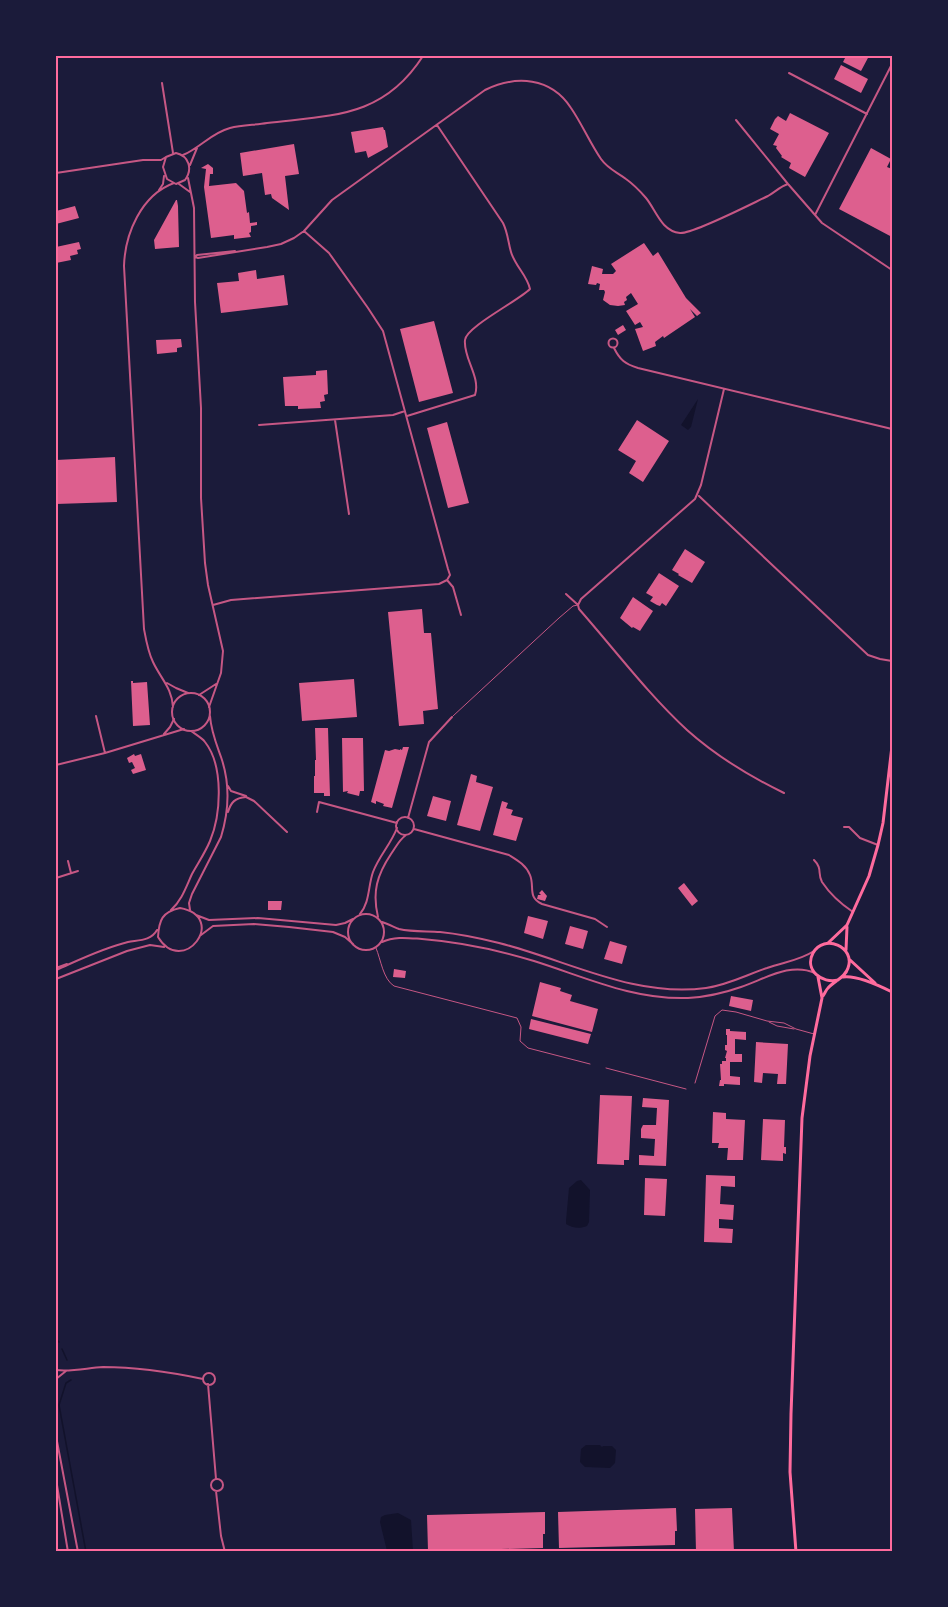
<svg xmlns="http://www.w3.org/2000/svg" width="948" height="1607" font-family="'DM Sans',sans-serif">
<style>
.water{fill:#12122b}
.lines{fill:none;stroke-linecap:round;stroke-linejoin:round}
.stream{stroke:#12122b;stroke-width:1.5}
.building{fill:#dd5f8e}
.service{stroke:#c65784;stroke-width:1}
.minor{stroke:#c65784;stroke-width:2}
.tertiary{stroke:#c65784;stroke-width:2}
.secondary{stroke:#ff6b9d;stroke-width:3}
.neatline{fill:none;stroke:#ff6b9d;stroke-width:2}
</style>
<rect width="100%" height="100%" fill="#1b1b3a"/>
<path class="water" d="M698,399L691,427L688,430L681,425Z
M581,1180L590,1190L589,1222L587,1226C580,1229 572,1228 566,1224V1221L569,1188L577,1181Z
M586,1445H600L602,1447L603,1446H612L616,1450L615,1463L610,1468L585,1467L580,1462L581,1449Z
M398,1513L411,1520L413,1551H387L380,1522L381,1517L385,1515Z"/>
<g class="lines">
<path class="stream" d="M57,1340L59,1342
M62,1349L67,1360
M71,1380L66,1383L59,1405L86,1552"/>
</g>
<path class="building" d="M846,56H869L861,71L843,62Z
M841,65L868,79L861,93L834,79Z
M790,113L829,133L805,177L789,168L791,163L781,157L782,156L776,148L777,146L773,145L779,134L770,129L775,119L778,116L786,121Z
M383,127L384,130H385L388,147L368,158L366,151L355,153L351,132Z
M294,144L299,174L285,176L289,210L272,198L271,194L265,195L262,173L243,176L240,153Z
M871,148L891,159L887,167L892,169V237L839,209Z
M208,164L213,168V174H210L209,186L236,183L244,191L247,213L249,212L250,223L257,222V225L251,226V232L249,233L251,237L234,239V235L211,238L204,187L206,169L201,168Z
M176,200H177L178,206L179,247L155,249L154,240Z
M75,206L79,218L56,224V211Z
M79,242L81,249L77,250L78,254L70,256L71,260L56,263V247Z
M644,243L653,256L658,252L686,298L701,313L697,316L690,309L695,317L664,338L663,336L655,342L656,346L643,351L635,329L643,327L640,322L635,325L626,311L638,304L631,293L626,297L627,300L624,302L625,305L618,306L610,305L603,300L605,292L604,290H599L600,284L597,283L596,285L588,284L592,266L603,269L602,274H613L616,271L611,264Z
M256,270L257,279L284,275L288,305L221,313L217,283L239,281L238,273Z
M434,321L453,393L419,402L400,329Z
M623,325L626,330L618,335L615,330Z
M181,339L182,347L177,348V352L157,354L156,340Z
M327,370L328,394L324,395L325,401L320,402L321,408L298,409V406H285L283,377L316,375V371Z
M637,420L669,441L643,482L629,473L636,461L618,450Z
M447,422L469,503L448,508L427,428Z
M115,457L117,502L56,504V460Z
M685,549L705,562L692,583L678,575L679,574L672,570Z
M659,573L679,586L666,606L662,603L660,606L657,605L650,601L653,597L646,593Z
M633,597L653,611L640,631L633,627L632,628L620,618Z
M422,609L424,633H431L438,709L423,711L424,724L399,726L388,612Z
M354,679L357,717L302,721L299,683Z
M131,681H133V683L147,682L150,725L133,726Z
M315,728H328L330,796H324V793H314V776H315V760H316Z
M342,738H363L364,791H360L359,796L347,793L348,791L343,792Z
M403,747H409L392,808L383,806L384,804L376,801V804L371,802L385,750L389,751L395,749L400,750V749L402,750Z
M134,754L135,756L141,754L146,770L133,774L131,770L135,768L132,762L129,763L127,758Z
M471,774L477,776L476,782L493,787L480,831L457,825Z
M433,796L451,801L446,821L427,816Z
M502,801L508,803L506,808L513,810L511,815L523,818L516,841L493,835Z
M684,883L698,901L692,906L678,888Z
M542,890L547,896L545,901L537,899L538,895H541L539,893Z
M268,901H282L281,910H268Z
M528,916L548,921L543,939L524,933Z
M570,926L588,931L583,949L565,944Z
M610,941L627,946L622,964L604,959Z
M394,969L406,971L405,978L393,977Z
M540,982L561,988L560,991L572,995L570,1001L598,1009L592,1032L532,1016Z
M731,996L753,1000L751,1011L729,1006Z
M531,1019L591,1034L588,1044L529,1029Z
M726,1029H730V1031L746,1032V1040L735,1039V1054H742V1062H730V1076L740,1077V1085L724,1084V1086H719L720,1080H721L720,1064H722V1061H726V1058H725L727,1051L725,1050V1045H727V1035H726Z
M756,1042L788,1044L786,1084H777L778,1074L763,1073L762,1083L754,1082Z
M600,1095L632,1096L629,1160H624V1165L597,1164Z
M643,1098L669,1100L666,1166L639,1165V1155L654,1156L655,1139L641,1138V1129L643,1125H656L657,1108L642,1107Z
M713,1112L726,1113V1119L745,1120L743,1160H727L728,1148H718L719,1143H712Z
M763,1119L785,1120L784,1147H786V1154L783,1153V1161L761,1160Z
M706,1175L735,1176V1187L721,1186L720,1204L734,1205L733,1220L719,1219V1228L733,1229L732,1243L704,1242Z
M645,1178L667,1179L665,1216L644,1215Z
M676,1508L677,1531H675V1545L559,1548L558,1512Z
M732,1508L734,1552H696L695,1509Z
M545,1512V1534H543V1548L428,1551L427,1515Z"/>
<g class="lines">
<path class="service" d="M453,716L559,618L573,606L578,605
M376,948C381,960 383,979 394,986L517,1018L521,1027L520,1041L528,1048L590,1064
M769,1022L777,1026L794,1029
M606,1068L686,1089
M695,1083L715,1016L722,1010L736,1012L767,1021L784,1023L796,1029L814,1034"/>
<path class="minor" d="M789,73L867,114
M162,83L173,153
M736,120L788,184L822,223L892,270
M188,178L194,208L195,302L201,408V498L205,563L208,585L223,651L221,673L209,707
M179,184L190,192
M815,215L892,64
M304,231L329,253L368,308L383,331L448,569L450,575L447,580L453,587L461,615
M195,257L198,258L267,247L281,244L294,238L304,231L332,200L485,90C516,75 551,77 571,108C582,124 590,143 601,159C608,169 617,172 626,179C633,184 640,191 646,198C656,210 661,231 680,233C693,234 753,203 768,196C775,192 781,186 788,184
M195,257L197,255L235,251
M608.5 343a4.5 4.5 0 1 1 9 0a4.5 4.5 0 1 1-9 0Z
M614,348C620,360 625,364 638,368L892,429
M407,416L475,395C481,377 463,358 465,340C466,327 518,301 530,289C527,275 515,266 511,252C508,242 508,233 503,223L437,125
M335,420L349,514
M259,425L393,415L405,411
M699,496L868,655L880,659L892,661
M566,594L578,605L579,609C615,650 648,694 687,730C716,756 749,776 784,793
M213,605L231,600L439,584L447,580
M578,605L581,599L695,499L701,485L724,389
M199,695L216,684
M96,716L105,753
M164,734L170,727L174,719
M56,765L105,753L184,729
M246,797L254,801L287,832
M317,812L319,802L397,823
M396 826a9 9 0 1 1 18 0a9 9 0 1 1-18 0Z
M408,818L429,742L452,717
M844,827H849L860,838L878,845
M414,829L509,855C517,860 526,865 530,875C535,887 527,897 542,904L595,919L607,927
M814,860C823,869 817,873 822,882C830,894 841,904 853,912
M68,861L71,873
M56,878L78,871
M360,914C370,902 368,886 373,872C379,856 391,844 397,828
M378,917C372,892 377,875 391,854C396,847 399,840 406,835
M56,1370C71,1372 87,1368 103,1367C137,1367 170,1372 203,1379
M203 1379a6 6 0 1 1 12 0a6 6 0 1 1-12 0Z
M56,1379L66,1371
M208,1384L216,1479
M211 1485a6 6 0 1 1 12 0a6 6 0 1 1-12 0Z
M216,1491L221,1536L225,1552
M56,1530H57"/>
<path class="tertiary" d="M176,153C189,156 193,169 185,180L176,184L167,179L163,167L166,157Z
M183,155C200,148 211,133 230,128C242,125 255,125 267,123C333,115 383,118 423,56
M190,165L197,148
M56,173L143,160H161L166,157
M159,190L163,184L164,176
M167,683L176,688L188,693
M172 712a19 19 0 1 1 38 0a19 19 0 1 1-38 0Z
M173,707C172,688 161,679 153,662C148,652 146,640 144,629L124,266C125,234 141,195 174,183
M228,786L231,791L246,796
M228,812C231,802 235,798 246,797
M180,908C229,917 183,978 158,937C159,920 162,912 180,908Z
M171,910C182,900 186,887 192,874C198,863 205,853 210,841C221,815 224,766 205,742C202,738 195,734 191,731
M190,910L189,903L192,894L221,837C229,811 230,783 221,757C216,743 211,731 210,716
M348 932a18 18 0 1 1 36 0a18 18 0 1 1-36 0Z
M196,915L209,920L258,918L336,925L345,923L353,919
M382,922C388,924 394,927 399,929C412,932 427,931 440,932C460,934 479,938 499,943C567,960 634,998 706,988C728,985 746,975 767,968C783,962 799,961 814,951
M201,935L213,926L254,924L289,927L333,932L345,937L353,944
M382,942C395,936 408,938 422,939C460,942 498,950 534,961C585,977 633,1000 688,998C706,997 724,993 741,987C765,979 790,962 815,973
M56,968L67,964
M56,970C79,960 103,948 128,942C138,940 151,941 157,930
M56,979L127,951L150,945L164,947
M56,1436L78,1552
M56,1479L68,1552"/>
<path class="secondary" d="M828,943L847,925L869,876L878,845L883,823L892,746
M846,950L847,927
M849,959L875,983
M843,977C857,975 880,986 892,992
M823,996C825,993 826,990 828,988C834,981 845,978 848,968C856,947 824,933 813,953C804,970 822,984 838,980
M796,1552L790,1472L791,1414L802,1118L810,1056L822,998L818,977"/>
</g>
<rect width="948" height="1607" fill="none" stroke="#1b1b3a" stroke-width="114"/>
<rect x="57" y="57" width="834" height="1493" class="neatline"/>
</svg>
